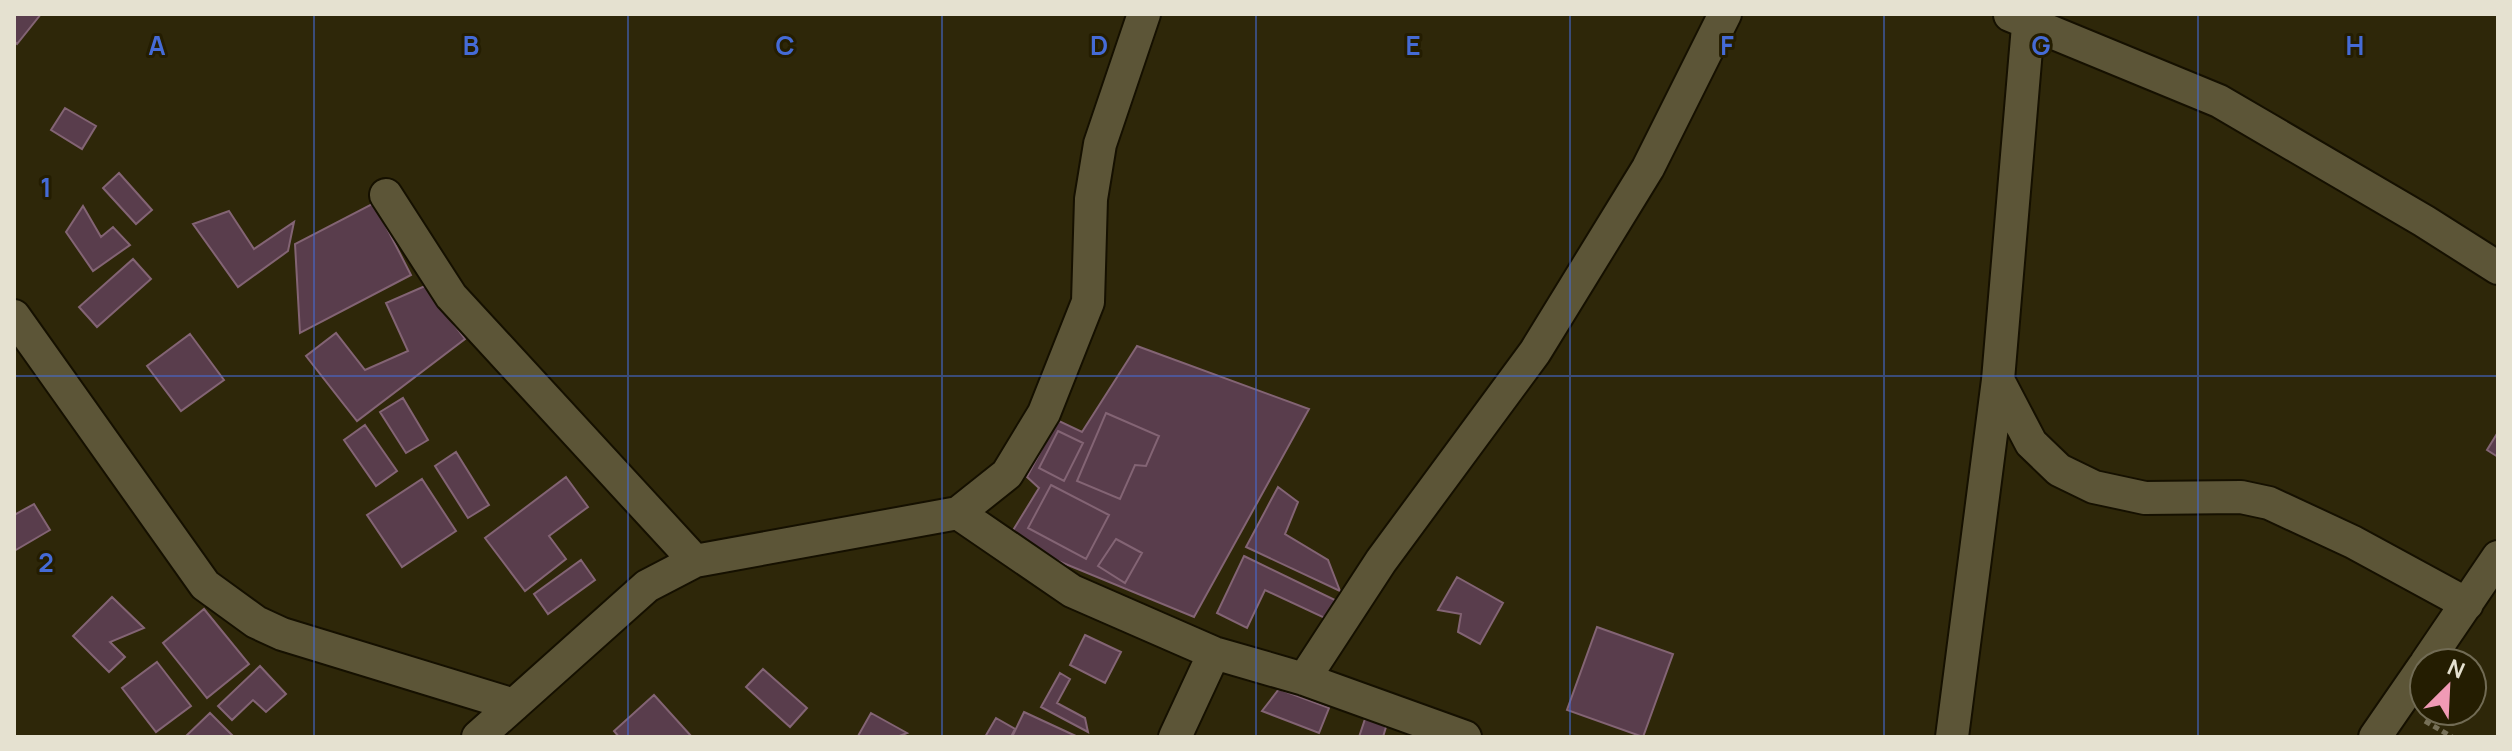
<svg xmlns="http://www.w3.org/2000/svg" width="2512" height="751" font-family="Manrope,sans-serif">
<style>
.building{fill:#593d4c;stroke:#836474;stroke-width:2}
.lines{fill:none;stroke-linecap:round;stroke-linejoin:round}
.street-casing{stroke:#151000;stroke-width:36}
.path{stroke:#767058;stroke-width:5;stroke-dasharray:6 4;stroke-linecap:butt}
.street{stroke:#5c5537;stroke-width:32}
.grid{fill:none;stroke:#456bd6;stroke-width:2;stroke-opacity:0.55}
.grid-label{font-size:26px;text-anchor:middle;font-weight:bold;fill:#456bd6;stroke:#241d01;stroke-width:6;stroke-linejoin:round;paint-order:stroke}
</style>
<rect width="100%" height="100%" fill="#2e2709"/>
<path class="building" d="M14,14H41L17,44L14,41Z
M65,108L96,126L82,149L51,130Z
M119,173L152,210L136,224L103,188Z
M374,203L411,275L300,333L295,244Z
M83,206L101,237L113,227L130,245L93,271L66,232Z
M229,211L254,249L294,222L288,251L238,287L193,224Z
M133,259L151,279L97,327L79,307Z
M425,286L465,339L357,421L306,356L336,333L365,370L408,351L386,303Z
M190,334L224,380L181,411L147,366Z
M1137,346L1309,409L1194,617L1007,540L1039,488L1027,477L1057,420L1082,432Z
M403,398L428,440L406,453L380,412Z
M1106,413L1159,436L1146,466L1135,465L1120,499L1077,481Z
M365,425L397,471L376,486L344,440Z
M1058,431L1083,443L1064,481L1039,468Z
M2498,432V457L2487,450Z
M456,452L489,505L468,518L435,466Z
M566,477L588,507L549,536L566,559L525,591L485,538Z
M422,479L456,531L402,567L367,515Z
M1051,485L1109,515L1086,559L1028,528Z
M1278,487L1298,502L1285,534L1328,560L1340,591L1246,547Z
M34,504L50,530L14,551V515Z
M1116,539L1142,553L1125,583L1098,566Z
M1244,556L1337,601L1329,620L1265,590L1247,628L1217,613Z
M581,560L595,580L548,614L534,594Z
M1457,577L1503,603L1480,644L1458,632L1461,614L1438,610Z
M112,597L144,628L110,642L125,657L109,672L73,636Z
M204,609L249,664L207,698L163,643Z
M1597,627L1673,654L1643,737L1567,710Z
M1085,635L1121,652L1105,683L1070,665Z
M157,662L191,706L156,732L122,688Z
M260,666L286,694L266,712L253,700L232,720L218,706Z
M763,669L807,708L790,727L746,687Z
M1060,673L1070,679L1057,703L1085,718L1088,732L1041,707Z
M1279,689L1329,708L1319,733L1262,711Z
M654,695L692,737H619L614,731Z
M1368,710L1389,717L1383,737H1359Z
M1024,712L1078,737H1012Z
M210,713L234,737H185Z
M871,713L907,733L897,737L858,736Z
M996,718L1015,729L1011,737H985Z"/>
<g class="lines">
<defs>
<path id="street" d="M2010,15L2219,101L2424,221L2498,268
M386,195L451,296L695,561
M14,316L205,585L256,622L282,634L514,705
M1998,380L2031,443L2059,470L2094,487L2145,498L2241,497L2269,503L2353,542L2467,604
M958,513L1072,591L1214,653L1304,679L1465,737
M2426,663L2498,557
M1304,679L1381,561L1535,352L1648,168L1725,14
M478,737L647,586L695,561L958,513L1007,474L1044,413L1088,302L1091,199L1100,144L1144,14
M1175,737L1214,653
M1952,737L1998,380L2029,14
M2375,737L2424,666"/>
</defs>
<use href="#street" class="street-casing"/>
<path class="path" d="M2425,721L2452,737"/>
<use href="#street" class="street"/>
</g>
<path class="grid" d="M314,14V737M628,14V737M942,14V737M1256,14V737M1570,14V737M1884,14V737M2198,14V737M14,376H2498"/>
<g class="grid-label">
<text x="157" y="55">A</text>
<text x="471" y="55">B</text>
<text x="785" y="55">C</text>
<text x="1099" y="55">D</text>
<text x="1413" y="55">E</text>
<text x="1727" y="55">F</text>
<text x="2041" y="55">G</text>
<text x="2355" y="55">H</text>
<text x="46" y="197">1</text>
<text x="46" y="572">2</text>
</g>
<rect width="2512" height="751" fill="none" stroke="#e5e1d0" stroke-width="32"/>
<g transform="translate(2448 687) rotate(24)"><circle r="38" fill="#241d01" stroke="#716b54" stroke-width="2"/>
<path d="M0-6L14 30L0 20L-14 30Z" fill="#f09ab5"/>
<text y="-12" font-size="22" font-weight="bold" text-anchor="middle" fill="#e5e1d0">N</text>
</g>
</svg>
